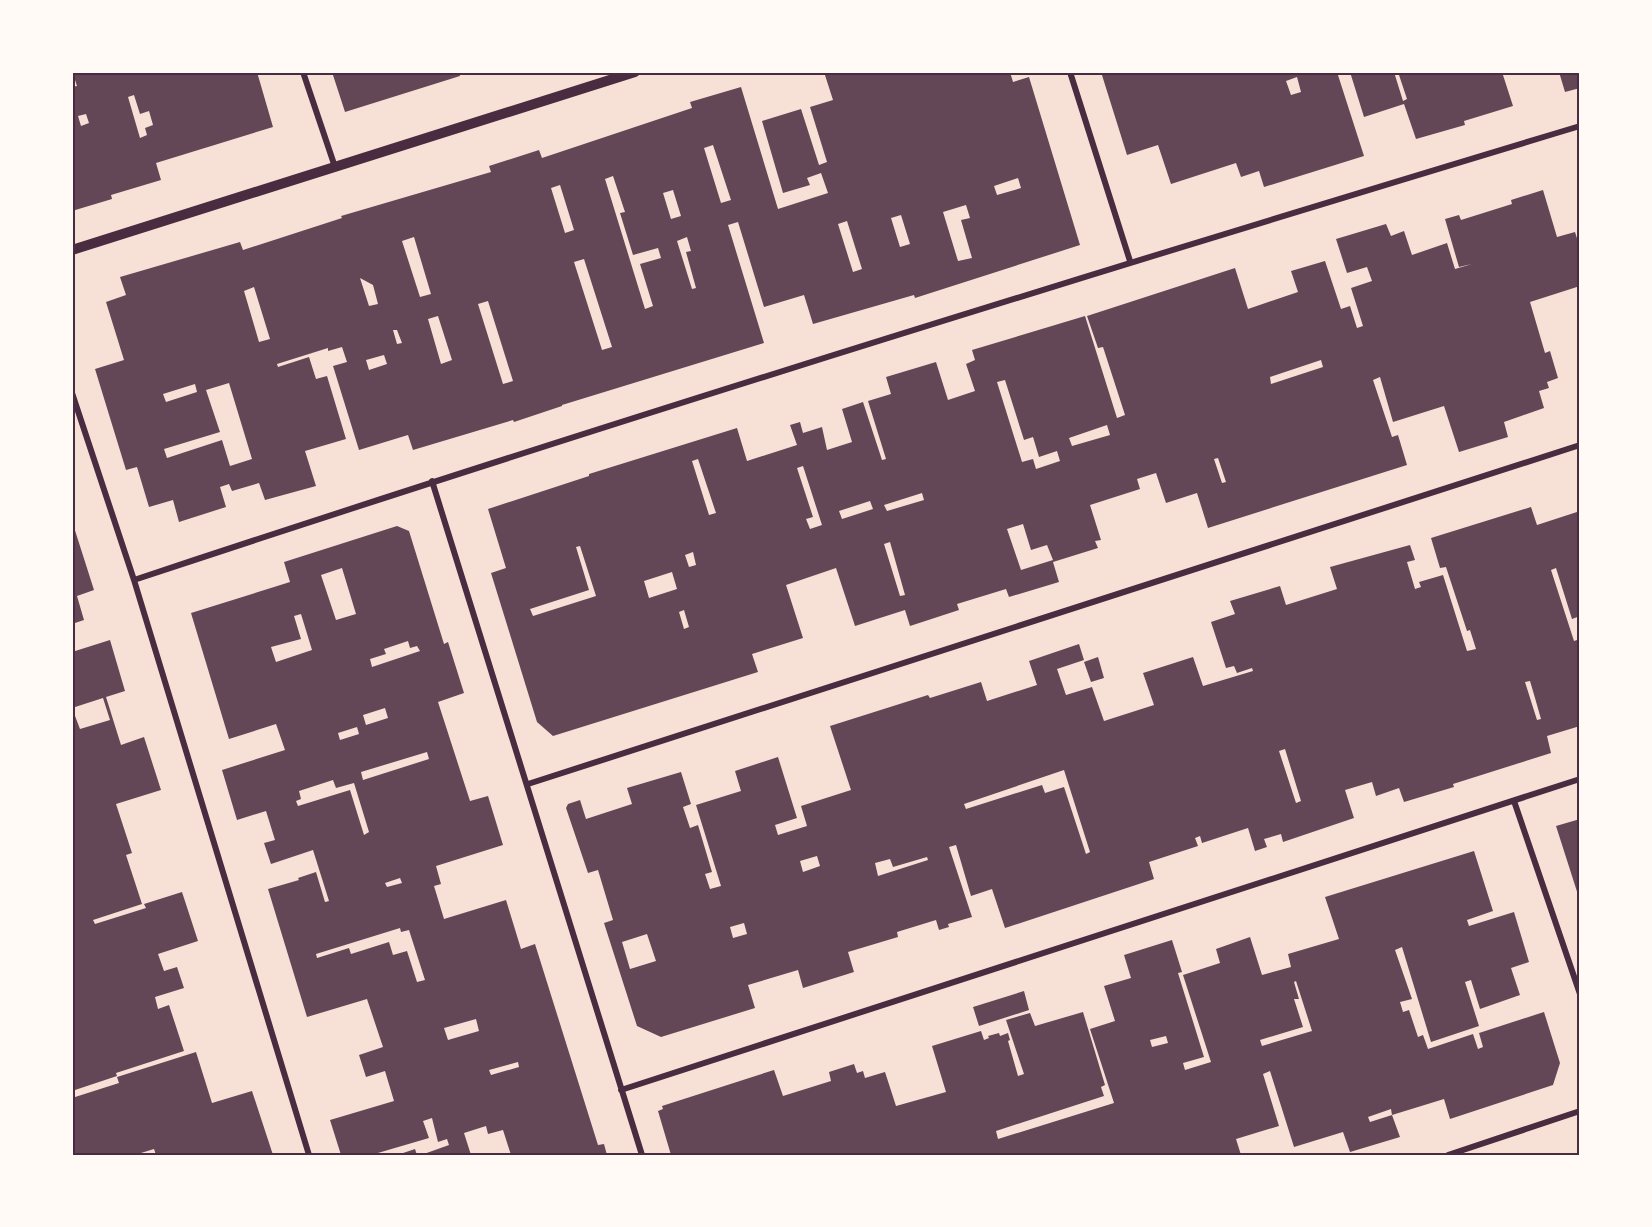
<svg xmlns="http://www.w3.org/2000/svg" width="1652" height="1227" font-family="'Space Grotesk',sans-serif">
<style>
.building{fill:#644757;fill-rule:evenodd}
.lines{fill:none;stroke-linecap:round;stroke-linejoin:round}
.minor{stroke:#4a2c40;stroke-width:6}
.tertiary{stroke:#4a2c40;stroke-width:10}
.neatline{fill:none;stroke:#4a2c40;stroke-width:2}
</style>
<rect width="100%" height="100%" fill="#f7e1d7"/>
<path class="building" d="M72,72H257L273,127L156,163L161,180L111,195L112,199L72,211V87L77,86L75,80H72ZM134,95L140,114L149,111L153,125L145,128L147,135L140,138L128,97ZM86,114L89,123L81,126L78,116Z
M332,72H459L460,76L345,112Z
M824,72H1010L1013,82L1029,77L1080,245L915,298L914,295L813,324L804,295L764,307L738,222L728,225L764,343L562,405V406L514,422L513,420L413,450L408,435L359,450L333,366L347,362L342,347L328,351V348L277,364L278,367L309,357L316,379L327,376L346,439L305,451L316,486L265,500L259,483L232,491L229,484L220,487L226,507L179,522L173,500L149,507L137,467L126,470L95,369L124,360L106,302L126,295L120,277L240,242L243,250L342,218L341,216L491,172L489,166L539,150L542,158L692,108L690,102L741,87L778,209L828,193L821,173L807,178L810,185L783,193L762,121L801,109L819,165L827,162L810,107L833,100ZM713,145L731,200L721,203L704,148ZM613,176L625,212L620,213L633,255L658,248L661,258L640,264L653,306L645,309L605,179ZM1018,178L1021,188L997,195L994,186ZM560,185L574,230L565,233L551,188ZM673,190L681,216L671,219L663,193ZM966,205L970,218L961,220L972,258L958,261L943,212ZM901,215L910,244L900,247L891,218ZM847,221L862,269L853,272L838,224ZM414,237L431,294L420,297L402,241ZM687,237L691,251L686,252L696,288L692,289L677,241ZM584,259L612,347L602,350L574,262ZM360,278L373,285L378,304L369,306ZM254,287L270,339L259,342L244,291ZM488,301L513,381L503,384L478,304ZM438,316L452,360L441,364L428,319ZM393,330H397L402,343L397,344ZM384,355L387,364L369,370L366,360ZM229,383L252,459L230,466L222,440L167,458L164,449L220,432L206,390ZM195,384L197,392L166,402L163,394Z
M1101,72H1337L1364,156L1264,187L1259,171L1241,177L1236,163L1171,184L1158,145L1127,155ZM1297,77L1301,92L1291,95L1286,81Z
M1350,72H1394L1403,101L1407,99L1398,72H1502L1513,106L1464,121L1465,125L1416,139L1404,104L1364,117Z
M1559,72H1580V88L1565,92Z
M1543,190L1557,237L1575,232L1580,248V286L1530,302L1545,353L1550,351L1558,378L1547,382L1549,388L1539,391L1544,408L1504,422L1508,437L1459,452L1444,406L1393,422L1380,377L1373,380L1392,437L1398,435L1407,465L1208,528L1197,493L1166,503L1156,473L1137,479L1140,489L1090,505L1101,540L1095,541L1098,548L1053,562L1059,582L1009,597L1006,589L957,604L959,610L910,626L905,610L855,626L836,568L786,585L803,638L752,654L758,672L553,736L537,722L491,573L506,568L488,509L589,476V474L737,428L747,461L797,445L790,425L800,422L803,433L822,427L827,450L852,442L842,409L863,402L882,460L886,459L868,401L891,394L886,377L936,362L948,400L975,391L966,364L975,360L972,350L1085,316L1117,418L1125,415L1103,347L1098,348L1087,316L1235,268L1248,309L1298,292L1291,271L1325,261L1341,309L1350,306L1357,328L1363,326L1351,288L1372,281L1367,267L1347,273L1336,239L1386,224L1391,236L1404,231L1412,255L1447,243L1455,269L1472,264L1459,267L1445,219L1459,215L1461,220L1512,204L1511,200ZM1321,360L1323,367L1271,384L1270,377ZM1005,380L1024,440L1033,437L1039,457L1057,451L1060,461L1036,469L1033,459L1022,462L997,382ZM1107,425L1110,435L1072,446L1069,438ZM1218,458L1226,482L1222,483L1214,459ZM698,459L716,513L709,515L692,461ZM803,466L822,525L810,529L806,519L813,517L797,468ZM922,493L924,500L887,511L884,505ZM870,501L873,509L842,519L839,511ZM1023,524L1031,550L1047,545L1053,560L1021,570L1007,529ZM890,542L905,595L900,596L884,544ZM580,546L596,596L533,616L530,609L589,590L576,547ZM693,552L696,565L689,567L685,555ZM672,572L677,589L649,598L644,581ZM684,610L689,627L684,629L679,612Z
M1531,507L1537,525L1580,511V616L1572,619L1556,568L1551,570L1574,641L1580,639V726L1547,736L1551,753L1453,784L1454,787L1404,802L1399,788L1376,796L1372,782L1345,790L1354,818L1283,842L1281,834L1264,839L1267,847L1255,851L1248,828L1202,843L1200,836L1195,838L1198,846L1149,862L1154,879L1005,928L992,889L971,896L956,845L949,847L972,917L948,924L949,927L939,930L936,920L897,932L898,937L848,952L854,972L803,988L798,970L748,985L755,1008L661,1037L637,1026L604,923L613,920L598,870L588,873L566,808L568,804L580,800L586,819L632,804L627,788L681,772L691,804L683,807L690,828L698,825L712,872L705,874L710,889L721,886L696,805L741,791L735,771L778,757L797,818L775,825L778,835L807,826L801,806L851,790L830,726L928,695L930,698L981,682L987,701L1037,685L1029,661L1079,644L1084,660L1057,669L1066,695L1092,687L1104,721L1154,705L1143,673L1193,657L1203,686L1253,671L1252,668L1237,673L1234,666L1226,668L1211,622L1235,614L1230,601L1280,586L1286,605L1337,589L1330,567L1410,545L1415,560L1407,562L1415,589L1421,587L1419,582L1443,575L1467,651L1476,649L1470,630L1467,631L1446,567L1440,568L1431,538ZM1530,681L1535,698L1541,719L1537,720L1525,682ZM1285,749L1301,801L1296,803L1279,751ZM1064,770L1090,852L1086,854L1064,787L1045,793L1042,785L966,809L964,804ZM817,856L820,866L803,872L800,861ZM927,857L928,860L878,876L875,863L890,859L893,867ZM744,923L747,934L733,938L730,927ZM647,934L656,961L630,969L622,942Z
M72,521L94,590L77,596L84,620L72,624Z
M397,526L409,531L444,644L448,642L464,693L438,702L470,801L488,796L503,845L436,866L441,884L434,886L444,919L506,900L521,949L535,944L598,1145L604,1144L607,1155H511L503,1130L488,1134L486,1126L464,1133L471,1155H421L449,1145L447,1139L438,1142L432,1118L423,1121L429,1138L371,1155H341L330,1120L394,1101L385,1071L366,1077L359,1055L383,1047L367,999L307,1017L268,889L299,880L298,878L316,872L325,902L329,901L313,850L271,864L264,843L275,840L266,811L237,820L222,770L285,750L276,724L229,739L191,613L290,582L284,562ZM342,568L356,614L336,620L321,575ZM301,614L312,650L276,662L271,647L301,639L294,616ZM408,641L410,648L417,646L420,651L372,667L370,659L386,654L384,649ZM385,708L388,718L366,725L363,715ZM357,727L359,734L340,740L338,733ZM427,752L429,759L363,780L361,772ZM333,780L336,788L354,783L369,832L364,835L350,790L298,806L296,801L301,799L299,791ZM400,878L402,883L387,887L385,883ZM400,928L401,932L409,930L425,980L417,982L407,951L393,955L389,942L351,954L349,948L317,958L316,954ZM476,1019L479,1031L448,1040L444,1028ZM518,1062L519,1067L491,1075L489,1070Z
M110,640L125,691L106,697L121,745L144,737L161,790L116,804L132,853L126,855L142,904L93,920L95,924L146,908L144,904L182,892L198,941L158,954L164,971L177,967L184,988L155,997L158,1009L169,1005L184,1051L116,1073L117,1076L72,1091V708L80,729L110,720L103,698L72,708V652Z
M1098,657L1104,678L1091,682L1084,662Z
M1580,819V901L1556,826Z
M1474,851L1493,911L1467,920L1469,926L1514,912L1529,962L1511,968L1520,995L1480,1009L1471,980L1465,982L1479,1026L1431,1042L1402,947L1395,950L1412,999L1400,1002L1403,1012L1409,1010L1418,1037L1423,1035L1428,1049L1473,1034L1478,1049L1483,1047L1479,1033L1544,1012L1560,1063L1553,1085L1450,1119L1444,1099L1392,1115L1391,1109L1368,1117L1370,1122L1392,1115L1400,1137L1350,1152L1343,1132L1294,1147L1270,1071L1263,1074L1279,1126L1236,1139L1241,1155H671L658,1111L663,1109L662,1106L774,1070L783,1096L831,1081L829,1072L854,1064L857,1073L863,1071L865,1078L885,1072L896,1106L946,1092L932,1046L981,1031L984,1040L989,1038L988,1036L999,1033L1000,1036L1008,1033L1010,1040L1008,1041L1018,1076L1024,1074L1006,1020L1030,1013L1035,1026L1083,1012L1105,1085L1101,1087L1104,1096L996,1131L998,1139L1114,1103L1090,1029L1115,1021L1104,986L1131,978L1124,955L1172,940L1182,972L1178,973L1204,1057L1183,1063L1185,1070L1211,1062L1183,975L1220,963L1216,949L1250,937L1262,975L1291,967L1288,954L1339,939L1325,897ZM1296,981L1312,1031L1262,1046L1260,1040L1303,1027L1294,999H1299L1294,982ZM1166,1036L1168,1043L1152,1047L1150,1040Z
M1024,991L1029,1010L979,1026L973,1007Z
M196,1052L212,1103L252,1091L273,1155H156L154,1149L141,1153L142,1155H72V1098L119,1083L117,1077Z
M415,1149L417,1155H397Z"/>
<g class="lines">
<path class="minor" d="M303,72L335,167
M1070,72L1130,261
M72,393L134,580L309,1155
M432,481L642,1155
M134,580C613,421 1096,272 1580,126
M528,784L1580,445
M1514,801L1580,994
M621,1090L1580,779
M1448,1155L1580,1111"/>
<path class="tertiary" d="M72,250L635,72"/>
</g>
<rect width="1652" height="1227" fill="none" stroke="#fffaf5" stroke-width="147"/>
<rect x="74" y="74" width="1504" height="1080" class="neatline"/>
</svg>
